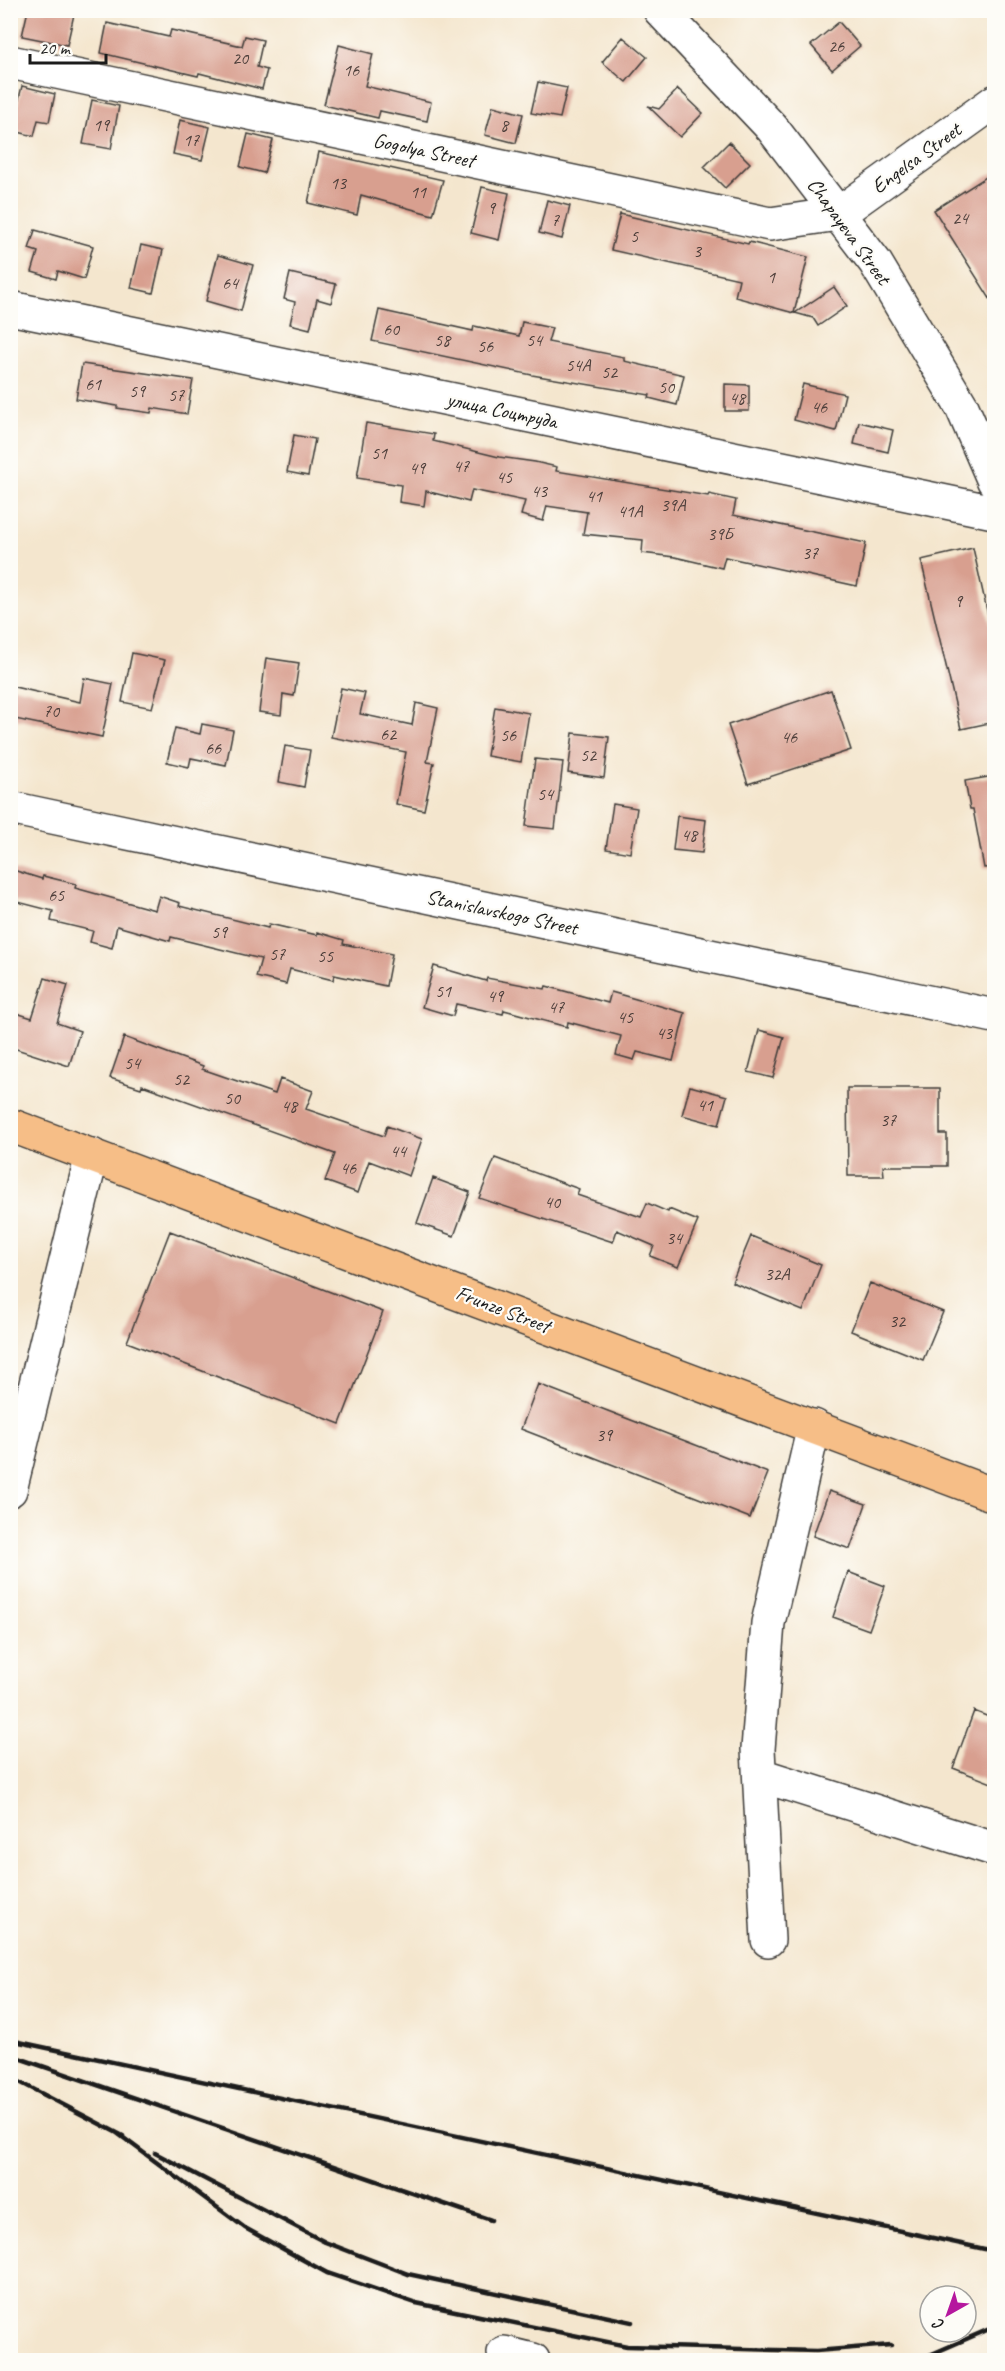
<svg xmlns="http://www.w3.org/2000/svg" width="1005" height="2371" font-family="Caveat,sans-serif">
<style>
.building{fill:#d89f8f}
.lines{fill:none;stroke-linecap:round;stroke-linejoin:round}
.minor-casing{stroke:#3c3a37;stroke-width:36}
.major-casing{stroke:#3c3a37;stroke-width:36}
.minor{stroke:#fff;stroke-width:33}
.major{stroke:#f6be87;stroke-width:33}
.rail{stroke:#1c1c1c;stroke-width:4.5}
.labels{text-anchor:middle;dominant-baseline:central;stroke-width:4.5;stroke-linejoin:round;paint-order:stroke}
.number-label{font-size:18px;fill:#4b3d39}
.street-label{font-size:21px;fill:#1c1c1c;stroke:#fdfcf7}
</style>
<rect width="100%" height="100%" fill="#fdfcf7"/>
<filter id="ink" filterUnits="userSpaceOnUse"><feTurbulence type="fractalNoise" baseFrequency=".0167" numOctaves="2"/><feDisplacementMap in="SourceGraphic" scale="12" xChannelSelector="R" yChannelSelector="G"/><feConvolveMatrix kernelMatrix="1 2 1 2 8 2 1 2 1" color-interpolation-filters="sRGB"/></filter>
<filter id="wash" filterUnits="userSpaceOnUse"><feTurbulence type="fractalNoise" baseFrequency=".008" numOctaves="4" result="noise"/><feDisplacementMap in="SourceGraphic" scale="24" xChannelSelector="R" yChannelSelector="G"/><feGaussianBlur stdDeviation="1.35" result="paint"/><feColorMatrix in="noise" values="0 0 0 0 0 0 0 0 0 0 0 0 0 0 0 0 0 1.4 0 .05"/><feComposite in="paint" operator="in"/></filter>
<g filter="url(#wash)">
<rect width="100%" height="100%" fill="#f4e6ce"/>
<g id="blocks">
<path class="building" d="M28,10H75L67,45L22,36Z
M839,22L860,46L832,70L811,45Z
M107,23L169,37L171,30L242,46L245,36L263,40L257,67L267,70L262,89L199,73L198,76L101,53Z
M623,37L647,57L626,82L602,62Z
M339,45L373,54L365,86L431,102L427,121L380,111L378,118L324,105Z
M538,82L567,88L560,118L531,113Z
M22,86L55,94L49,122L38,120L34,136L10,130V110L16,111Z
M678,89L703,113L680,137L648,106L659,109Z
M92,100L119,106L111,149L83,144Z
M493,106L523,114L516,143L485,135Z
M180,120L210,127L202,160L173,154Z
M248,134L273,140L264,173L240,167Z
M729,142L750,163L725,188L704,167Z
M319,152L443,180L433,215L361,195L357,215L308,203Z
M994,172V305L934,210Z
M482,187L509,193L499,240L471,233Z
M547,200L570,206L562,239L539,233Z
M620,214L748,244L749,242L808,257L794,313L735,297L739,279L611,250Z
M35,230L93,246L84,279L58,271L56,279L32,272L38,252L29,249Z
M141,245L163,250L153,293L131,288Z
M218,255L253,265L241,311L206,301Z
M290,273L336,284L331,303L317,299L310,329L290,324L295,302L284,299Z
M834,287L847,306L818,326L813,318L795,313Z
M379,310L473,331L474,326L519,336L522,322L552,328L548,342L624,357V361L684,375L677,405L649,398L650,395L532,375L372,341Z
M82,364L193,380L187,414L152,408L151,413L117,408V406L76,399Z
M725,384L749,385V411H725Z
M803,384L845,394L836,431L794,420Z
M859,422L893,430L888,452L854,444Z
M366,423L434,434L433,441L499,457L535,462L557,467L556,471L708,496L709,494L736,500L733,515L866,543L857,586L725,557L722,568L675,557L642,553L643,540L583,534L587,512L547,506L543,521L521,515L525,501L472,490L469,502L426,491L424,506L399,502L401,485L357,478Z
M294,435L315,439L308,476L287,472Z
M973,548L994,642V722L961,729L921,560Z
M132,653L165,660L152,708L122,702Z
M266,658L299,663L294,696L283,694L281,715L259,712Z
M84,678L113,684L102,737L10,718V686L80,702Z
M341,688L365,693L360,714L412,725L416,703L438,708L427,762L434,763L424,810L396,804L406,752L331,737Z
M831,690L851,750L748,784L728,725Z
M495,707L529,713L521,762L487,756Z
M202,724L233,730L226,765L191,758L189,767L167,762L175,728L200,734Z
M573,733L609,737L604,778L568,773Z
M285,746L310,750L304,787L279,782Z
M535,759L563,762L555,829L526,826Z
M994,776V867L984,868L973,809H970L965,781Z
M613,804L637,808L630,853L606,849Z
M677,816L706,820L702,853L673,850Z
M10,869L42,879L43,876L76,884L75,888L155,910L159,896L180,903L179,906L268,928L269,924L317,935V932L344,940L343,944L392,954L386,986L334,975L333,980L290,969L286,984L256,977L261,959L171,937L170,941L117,926L112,948L90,942L93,931L51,921L53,911L10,900Z
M434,966L486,981L487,978L545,989L546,986L608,1003L611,992L685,1013L673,1061L637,1052L634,1060L616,1055L621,1036L568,1022L567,1027L504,1010L503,1014L456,1004L453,1016L422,1007Z
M45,978L68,985L57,1023L80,1031L69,1066L10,1047V1011L32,1018Z
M759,1030L784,1037L773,1078L748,1072Z
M124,1037L203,1066L202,1069L275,1094L280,1079L313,1091L306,1109L384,1136L387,1126L422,1139L409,1176L369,1161L358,1193L325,1181L335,1154L142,1085L141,1088L110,1078Z
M690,1086L727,1096L719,1125L682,1115Z
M847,1088H940V1134H947V1166H883L884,1176H848Z
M495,1158L579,1189L577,1195L641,1217L647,1203L668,1212L669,1209L698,1221L678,1267L650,1256L654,1246L617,1230L613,1242L479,1198Z
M433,1178L470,1192L454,1236L417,1223Z
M170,1231L383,1312L340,1424L127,1342Z
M751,1236L821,1265L803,1311L732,1282Z
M870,1283L943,1312L923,1360L851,1331Z
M538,1384L768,1473L750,1518L521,1429Z
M829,1491L866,1504L850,1549L813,1536Z
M848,1572L885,1586L869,1630L833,1617Z
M974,1711L994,1719V1784L953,1768Z"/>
</g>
</g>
<g filter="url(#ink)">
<use href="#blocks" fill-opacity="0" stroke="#3c3a37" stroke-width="1.5"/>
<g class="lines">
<defs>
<path id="minor" d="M660,10L772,128L875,262L962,407L994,481
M10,62L770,224L838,214L994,102
M10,308L994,512
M10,808L994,1016
M10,1490L92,1155
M760,1775L994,1849
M768,1940L758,1749L768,1623L814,1426
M504,2353L533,2360"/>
<path id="major" d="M10,1125L994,1495"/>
</defs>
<use href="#minor" class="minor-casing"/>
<use href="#major" class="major-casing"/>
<use href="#minor" class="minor"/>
<use href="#major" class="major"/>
<path class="rail" d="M10,2040L994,2251
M10,2055L491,2220
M10,2077L123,2136
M117,2133L245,2228L327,2273L416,2303L627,2346L816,2351L891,2345
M155,2153L325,2242L408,2274L632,2322
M918,2360L994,2327"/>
</g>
</g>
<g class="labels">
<g class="number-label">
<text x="836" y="46">26</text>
<text x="240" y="58">20</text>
<text x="351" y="70">16</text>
<text x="101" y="125">19</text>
<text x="504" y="125">8</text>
<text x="191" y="140">17</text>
<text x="338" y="183">13</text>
<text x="418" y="192">11</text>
<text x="491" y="208">9</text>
<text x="960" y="218">24</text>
<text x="555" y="220">7</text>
<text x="634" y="236">5</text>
<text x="697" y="251">3</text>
<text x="771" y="277">1</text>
<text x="230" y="283">64</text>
<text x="391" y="329">60</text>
<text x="442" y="340">58</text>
<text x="534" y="340">54</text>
<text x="485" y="346">56</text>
<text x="578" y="365">54А</text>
<text x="609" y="372">52</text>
<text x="93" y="384">61</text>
<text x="666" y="387">50</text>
<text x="137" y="391">59</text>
<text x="176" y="395">57</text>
<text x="737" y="398">48</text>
<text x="819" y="407">46</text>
<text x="379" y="453">51</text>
<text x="461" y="466">47</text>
<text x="417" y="468">49</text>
<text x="504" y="477">45</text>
<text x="539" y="491">43</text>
<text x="594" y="496">41</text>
<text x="673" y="505">39А</text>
<text x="630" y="511">41А</text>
<text x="720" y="534">39Б</text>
<text x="810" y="553">37</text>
<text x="958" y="601">9</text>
<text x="51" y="711">70</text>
<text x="388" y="734">62</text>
<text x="508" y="735">56</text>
<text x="789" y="737">46</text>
<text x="213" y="748">66</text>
<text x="588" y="755">52</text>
<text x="545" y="794">54</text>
<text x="689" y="835">48</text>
<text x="56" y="895">65</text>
<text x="219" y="932">59</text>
<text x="277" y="954">57</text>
<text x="325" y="956">55</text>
<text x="443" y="991">51</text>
<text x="495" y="996">49</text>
<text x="556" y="1007">47</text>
<text x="625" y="1017">45</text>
<text x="664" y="1033">43</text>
<text x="132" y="1063">54</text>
<text x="181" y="1079">52</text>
<text x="232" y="1098">50</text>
<text x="705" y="1105">41</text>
<text x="289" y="1106">48</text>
<text x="888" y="1120">37</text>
<text x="398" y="1151">44</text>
<text x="348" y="1168">46</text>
<text x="552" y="1202">40</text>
<text x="674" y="1238">34</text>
<text x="777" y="1274">32А</text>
<text x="897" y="1321">32</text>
<text x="604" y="1435">39</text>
</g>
<g class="street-label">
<text transform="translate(424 150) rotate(12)">Gogolya Street</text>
<text transform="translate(916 158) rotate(-36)">Engelsa Street</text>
<text transform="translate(849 231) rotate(54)">Chapayeva Street</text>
<text transform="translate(502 410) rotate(12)">улица Соцтруда</text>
<text transform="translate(502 912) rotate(12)">Stanislavskogo Street</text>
<text transform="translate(503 1309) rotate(21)">Frunze Street</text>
</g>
</g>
<rect width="1005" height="2371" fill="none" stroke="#fdfcf7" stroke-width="36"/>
<g transform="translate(948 2314) rotate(220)"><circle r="28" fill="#fdfcf7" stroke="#a3a29f" stroke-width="1.5"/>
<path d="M0-4.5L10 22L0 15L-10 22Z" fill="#b5179e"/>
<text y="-9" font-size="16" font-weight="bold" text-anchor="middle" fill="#1c1c1c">С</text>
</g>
<path d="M30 54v9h76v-9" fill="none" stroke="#1c1c1c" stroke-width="3"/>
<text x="39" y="54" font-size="18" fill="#1c1c1c" stroke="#fdfcf7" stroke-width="4.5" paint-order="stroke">20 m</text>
</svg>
